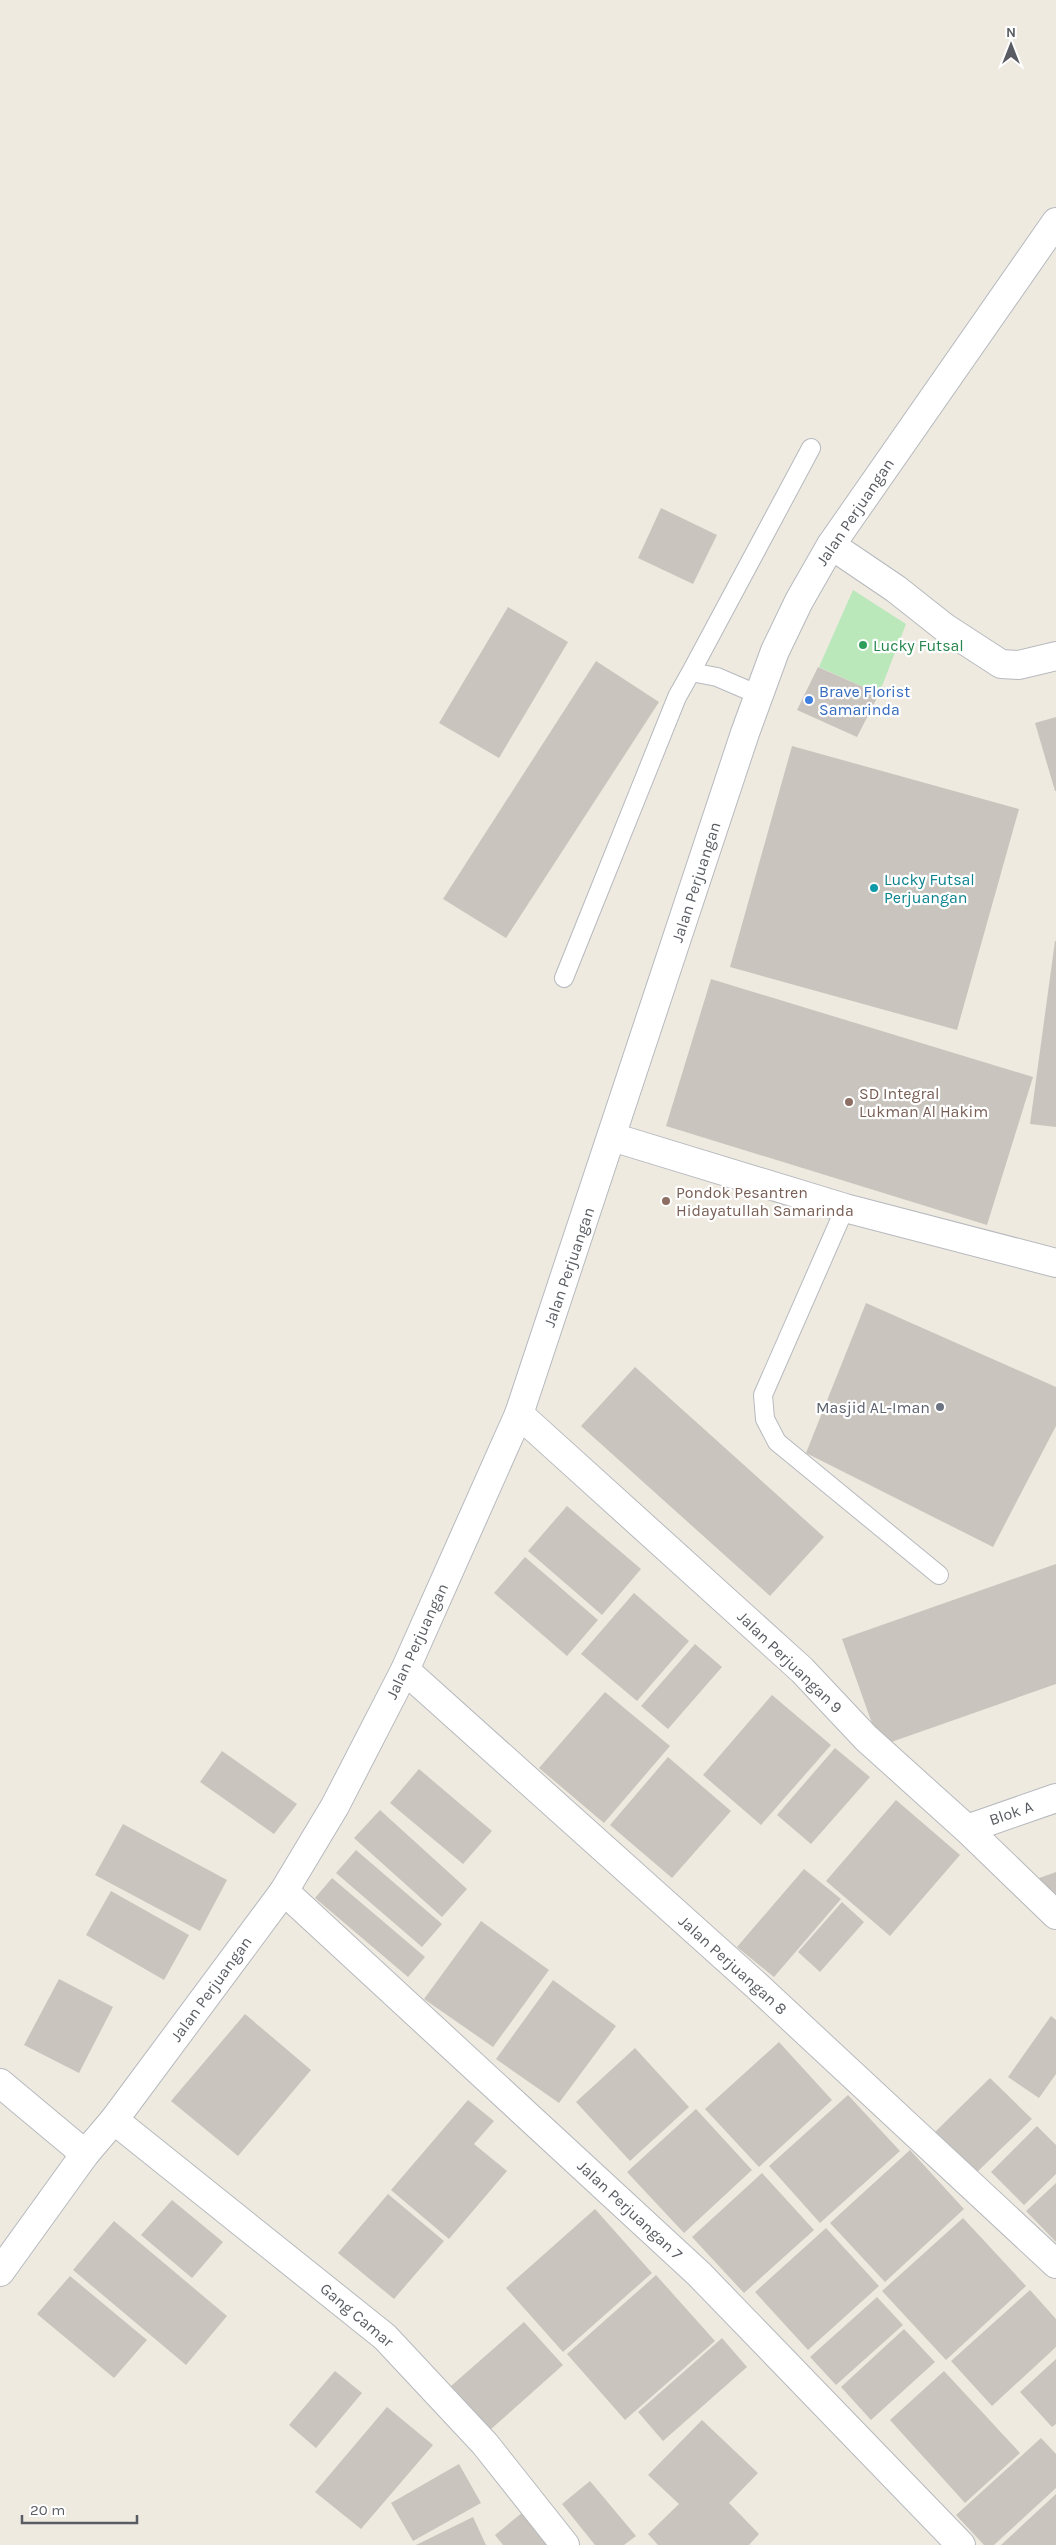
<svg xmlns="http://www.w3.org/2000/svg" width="1056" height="2545" font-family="Karla,sans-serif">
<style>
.garden{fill:#bae8ba}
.building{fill:#c9c4bd}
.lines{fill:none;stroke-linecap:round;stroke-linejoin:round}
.service-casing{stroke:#b6b9be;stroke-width:20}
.minor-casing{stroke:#b6b9be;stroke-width:30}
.tertiary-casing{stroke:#b6b9be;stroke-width:30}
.service{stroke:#fff;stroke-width:18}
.minor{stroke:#fff;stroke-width:28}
.tertiary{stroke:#fff;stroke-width:28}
.leisure-dot{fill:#2e9e5b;stroke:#fff;stroke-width:2}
.shop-dot{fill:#3f7fe0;stroke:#fff;stroke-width:2}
.culture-dot{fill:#0f9aa8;stroke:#fff;stroke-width:2}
.education-dot{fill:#8d6e63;stroke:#fff;stroke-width:2}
.worship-dot{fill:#6b7280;stroke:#fff;stroke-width:2}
.labels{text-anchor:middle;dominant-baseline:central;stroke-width:4.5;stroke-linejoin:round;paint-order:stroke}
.street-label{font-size:16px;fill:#595d63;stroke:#fff}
.leisure-label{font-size:16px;fill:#27864d;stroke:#fff;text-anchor:start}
.shop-label{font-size:16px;fill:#366cbe;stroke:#fff;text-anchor:start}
.culture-label{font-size:16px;fill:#0d838f;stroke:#fff;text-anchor:start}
.education-label{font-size:16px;fill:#785e54;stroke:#fff;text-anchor:start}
.worship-label{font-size:16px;fill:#5b616d;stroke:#fff;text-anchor:end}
</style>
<rect width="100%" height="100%" fill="#eeeae0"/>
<path class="garden" d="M853,590L906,624L879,694L819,667Z"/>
<path class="building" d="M661,508L717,535L693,584L638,558Z
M508,607L568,642L499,758L439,723Z
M596,661L659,702L506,938L443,899Z
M818,667L879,694L857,737L797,710Z
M1056,717V791H1055L1035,723Z
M792,746L1019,809L957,1030L730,967Z
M1055,941H1056V1127L1030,1124Z
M711,979L1033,1077L987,1225L666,1126Z
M866,1303L1056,1387V1426L993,1547L806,1453Z
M635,1367L824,1537L770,1596L581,1426Z
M567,1506L641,1569L602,1615L528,1551Z
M525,1557L598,1620L567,1656L494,1593Z
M1056,1564V1684L880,1746L842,1639Z
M634,1593L689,1641L637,1701L581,1654Z
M695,1644L722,1667L668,1729L641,1706Z
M605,1692L670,1746L604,1823L539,1768Z
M772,1695L831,1745L761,1825L703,1775Z
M835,1748L870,1777L811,1844L777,1815Z
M222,1751L297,1804L274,1834L200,1782Z
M668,1757L731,1811L672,1878L610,1825Z
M419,1769L492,1831L463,1864L390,1803Z
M896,1800L960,1855L890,1936L826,1881Z
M380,1810L467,1889L442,1917L354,1838Z
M123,1824L227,1880L200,1931L95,1875Z
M356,1850L442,1924L422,1947L336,1873Z
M804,1869L841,1899L774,1977L737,1947Z
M1056,1872V1908L1028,1882Z
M332,1878L425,1957L408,1977L315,1898Z
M111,1891L189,1935L164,1980L86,1935Z
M842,1902L864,1922L820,1972L798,1952Z
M481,1921L549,1970L493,2047L424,1999Z
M59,1979L113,2007L79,2073L24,2045Z
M553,1980L616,2026L559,2103L496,2059Z
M245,2014L311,2070L238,2156L171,2101Z
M1051,2016L1056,2020V2074L1039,2098L1008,2077Z
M779,2042L832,2100L759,2167L705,2109Z
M635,2048L689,2107L630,2161L576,2102Z
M990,2078L1032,2119L976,2173L935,2132Z
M848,2095L900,2151L820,2223L769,2166Z
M468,2100L494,2121L474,2144L507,2171L449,2239L391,2190Z
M696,2109L752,2170L684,2233L627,2172Z
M1037,2126L1056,2145V2174L1024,2205L991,2172Z
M910,2150L964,2209L885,2282L830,2223Z
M762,2173L814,2230L744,2293L692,2237Z
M1056,2183V2242L1026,2211Z
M388,2194L444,2241L394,2299L338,2253Z
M172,2200L223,2242L192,2278L141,2235Z
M595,2209L652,2273L563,2352L506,2288Z
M963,2218L1026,2286L946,2360L882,2291Z
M114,2221L227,2316L186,2365L73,2270Z
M826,2228L879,2286L808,2350L755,2292Z
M656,2275L715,2341L625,2420L567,2354Z
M70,2276L147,2340L114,2378L37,2314Z
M1030,2290L1056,2319V2347L992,2406L951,2361Z
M877,2297L903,2325L836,2385L810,2357Z
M524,2322L563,2365L490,2430L451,2386Z
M904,2329L935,2362L871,2420L841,2387Z
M722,2338L747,2367L663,2441L638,2412Z
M1056,2359V2424L1052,2427L1020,2392Z
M335,2371L362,2393L316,2448L289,2425Z
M944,2371L1020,2453L965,2503L890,2420Z
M387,2407L433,2445L361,2529L315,2492Z
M702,2420L758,2473L729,2503L759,2534L749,2545H658L648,2534L679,2504L648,2475Z
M1041,2438L1056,2454V2488L994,2545H984L956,2515Z
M459,2464L481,2503L413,2541L391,2503Z
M590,2481L636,2536L624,2545H595L562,2504Z
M1056,2494V2545H1001Z
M523,2512L550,2545H503L495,2535Z
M473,2517L486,2545H416Z"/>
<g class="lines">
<defs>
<path id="service" d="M691,672L811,448
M564,978L677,697L691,672L717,677L759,695
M845,1208L763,1395L765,1419L777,1442L939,1575"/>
<path id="minor" d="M831,545L896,589L944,627L1001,664L1019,665L1056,656
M612,1137L845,1208L1056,1263
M519,1414L802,1670L866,1738L967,1829L1056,1915
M405,1670L756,1985L1056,2264
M967,1829L1056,1798
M284,1891L699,2274L961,2545
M0,2083L85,2154
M114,2120L385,2337L485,2444L565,2545"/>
<path id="tertiary" d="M0,2272L85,2154L114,2120L284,1891L335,1806L405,1670L519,1414L745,733L775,651L799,601L831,545L1056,222"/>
</defs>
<use href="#service" class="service-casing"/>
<use href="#minor" class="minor-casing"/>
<use href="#tertiary" class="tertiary-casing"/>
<use href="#service" class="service"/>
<use href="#minor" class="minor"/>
<use href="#tertiary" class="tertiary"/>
</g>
<circle class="leisure-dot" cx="863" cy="645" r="5"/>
<circle class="shop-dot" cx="809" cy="700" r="5"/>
<circle class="culture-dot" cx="874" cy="888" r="5"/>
<g class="education-dot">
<circle cx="849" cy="1102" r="5"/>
<circle cx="666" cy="1201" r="5"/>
</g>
<circle class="worship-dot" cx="940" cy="1407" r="5"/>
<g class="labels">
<g class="street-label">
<text transform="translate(855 512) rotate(-56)">Jalan Perjuangan</text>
<text transform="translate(696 882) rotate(-72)">Jalan Perjuangan</text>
<text transform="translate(569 1267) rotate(-71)">Jalan Perjuangan</text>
<text transform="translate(417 1641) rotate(-65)">Jalan Perjuangan</text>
<text transform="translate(790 1662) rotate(44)">Jalan Perjuangan 9</text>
<text transform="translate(1011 1813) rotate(-19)">Blok A</text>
<text transform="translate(733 1965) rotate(42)">Jalan Perjuangan 8</text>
<text transform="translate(211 1989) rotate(-54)">Jalan Perjuangan</text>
<text transform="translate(630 2210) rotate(43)">Jalan Perjuangan 7</text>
<text transform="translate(357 2315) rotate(40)">Gang Camar</text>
</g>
<g class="leisure-label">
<text x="873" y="645">Lucky Futsal</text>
</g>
<g class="shop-label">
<text x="819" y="691">Brave Florist<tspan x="819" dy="18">Samarinda</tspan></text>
</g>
<g class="culture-label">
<text x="884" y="879">Lucky Futsal<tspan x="884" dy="18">Perjuangan</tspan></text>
</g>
<g class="education-label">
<text x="859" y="1093">SD Integral<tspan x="859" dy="18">Lukman Al Hakim</tspan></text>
<text x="676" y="1192">Pondok Pesantren<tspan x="676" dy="18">Hidayatullah Samarinda</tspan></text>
</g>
<g class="worship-label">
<text x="930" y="1407">Masjid AL-Iman</text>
</g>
</g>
<g transform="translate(1011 45)" stroke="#ffffff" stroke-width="4" paint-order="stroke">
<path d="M0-4L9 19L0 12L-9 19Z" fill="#595d63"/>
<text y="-8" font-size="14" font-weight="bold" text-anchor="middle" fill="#595d63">N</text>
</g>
<path d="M22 2515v8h115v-8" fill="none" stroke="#595d63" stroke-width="2.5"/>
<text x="30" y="2515" font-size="15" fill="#595d63" stroke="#ffffff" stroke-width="4" paint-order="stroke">20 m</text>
</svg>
